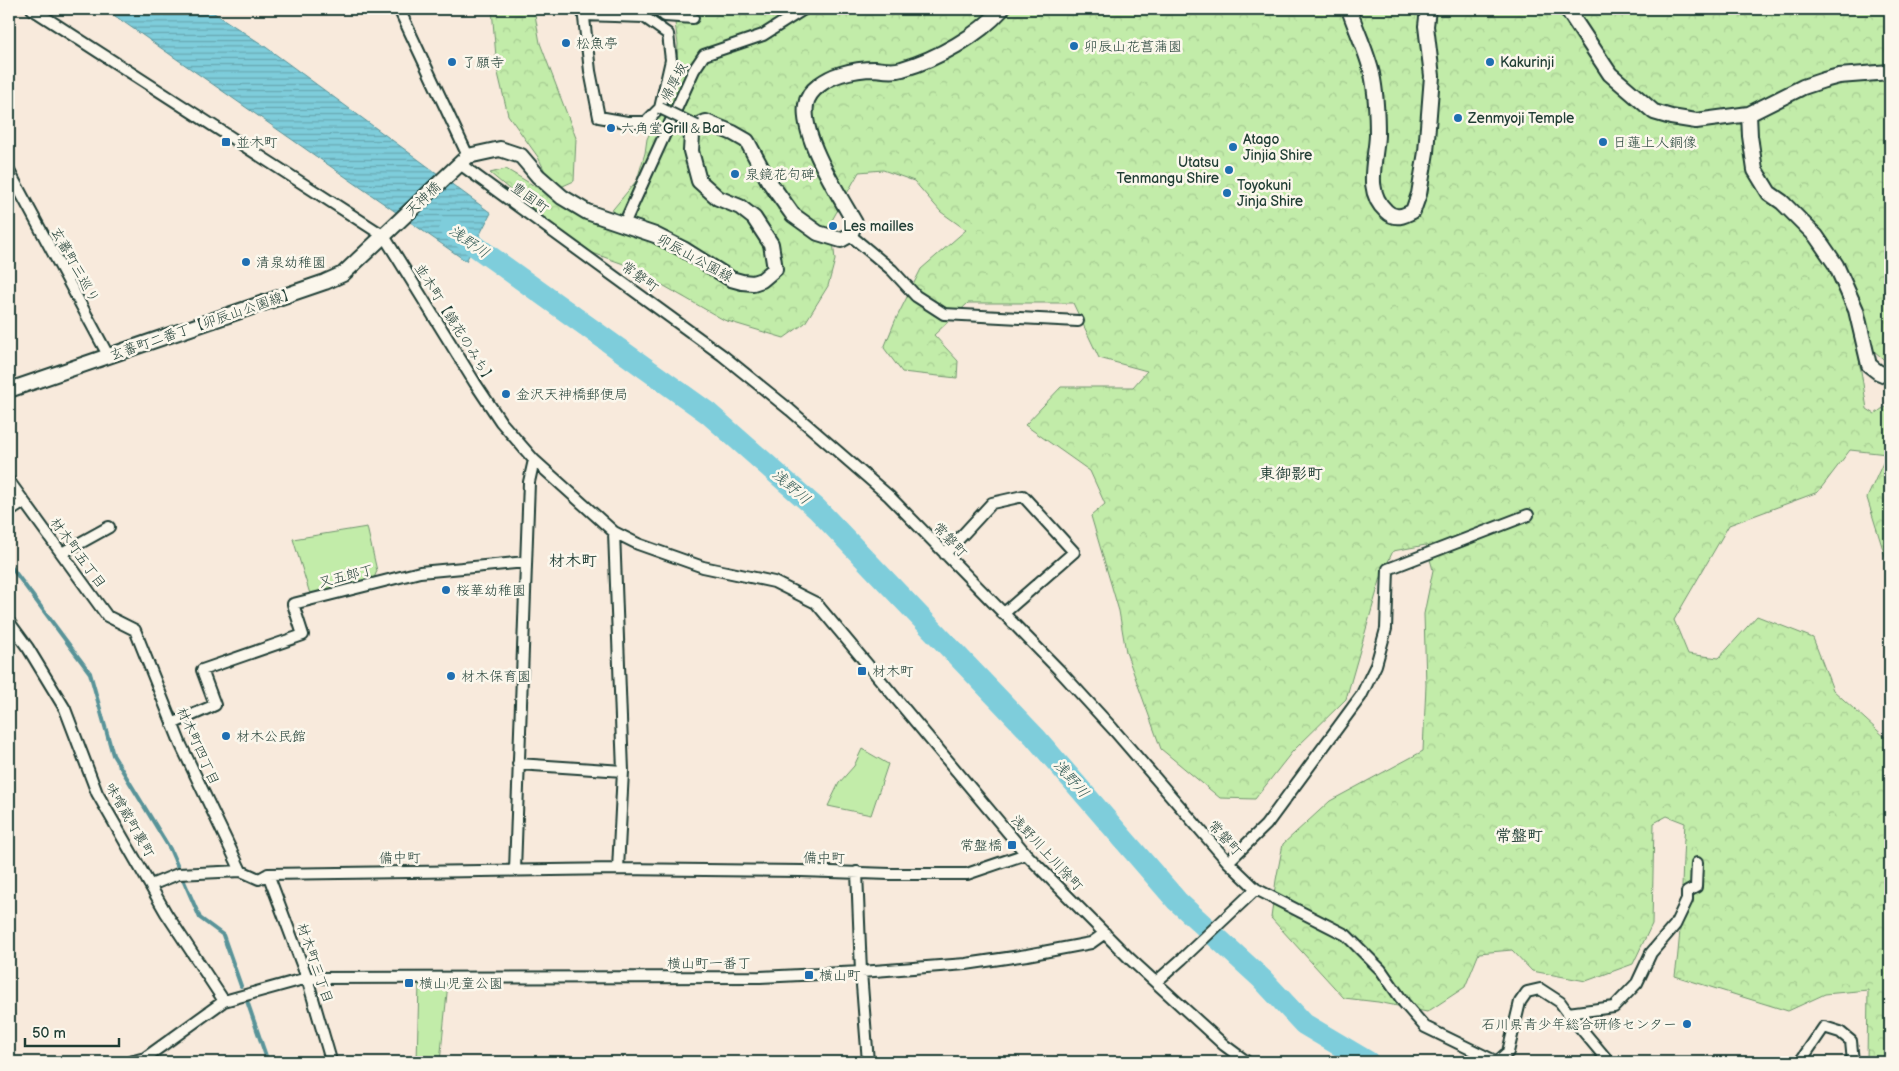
<svg xmlns="http://www.w3.org/2000/svg" width="1899" height="1071" font-family="'Balsamiq Sans','Klee One',sans-serif">
<style>
.green{fill:#c2eca9;stroke:#70946e}
.forest{fill:url(#forest-crowns);stroke:#70946e}
.water{fill:url(#water-rules);stroke:#589398}
.lines{fill:none;stroke-linecap:round;stroke-linejoin:round}
.stream{stroke:#589398;stroke-width:4}
.river{stroke:#7ecddb;stroke-width:22}
.street-casing{stroke:#1f3d34;stroke-width:14}
.secondary-casing{stroke:#1f3d34;stroke-width:18}
.street{stroke:#fbf7ec;stroke-width:10}
.secondary{stroke:#fbf7ec;stroke-width:14}
.street-bridge-casing{stroke:#1f3d34;stroke-width:14;stroke-linecap:butt}
.street-bridge{stroke:#fbf7ec;stroke-width:10}
.poi-dot{fill:#1f6fb2;stroke:#fbf7ec;stroke-width:2}
.labels{text-anchor:middle;dominant-baseline:central;stroke-width:5;stroke-linejoin:round;paint-order:stroke}
.poi-label{font-size:14px;fill:#1f3d34;stroke:#fbf7ec;text-anchor:start}
.street-label{font-size:14px;fill:#1f3d34;stroke:#fbf7ec}
.water-label{font-size:15px;font-style:italic;fill:#325a55;stroke:#fbf7ec}
.quarter-label{font-size:16px;font-weight:bold;fill:#1f3d34;stroke:#fbf7ec}
</style>
<defs>
<pattern id="forest-crowns" width="20" height="18" patternUnits="userSpaceOnUse" patternTransform="scale(1.25)"><rect width="20" height="18" fill="#c2eca9"/><path d="M2 6a3 3 0 1 1 6 0M12 15a3 3 0 1 1 6 0" fill="none" stroke="#a6cb92"/></pattern>
<pattern id="water-rules" width="6" height="5" patternUnits="userSpaceOnUse" patternTransform="scale(1.25)"><rect width="6" height="5" fill="#7ecddb"/><path d="M0 2.5h6" fill="none" stroke="#67a8b2"/></pattern>
</defs>
<rect width="100%" height="100%" fill="#f8eadc"/>
<filter id="ink" filterUnits="userSpaceOnUse"><feTurbulence type="fractalNoise" baseFrequency=".02" numOctaves="2"/><feDisplacementMap in="SourceGraphic" scale="10" xChannelSelector="R" yChannelSelector="G"/><feConvolveMatrix kernelMatrix="1 2 1 2 8 2 1 2 1" color-interpolation-filters="sRGB"/></filter>
<g filter="url(#ink)">
<path class="green" d="M367,527L377,571L374,578L310,594L293,539Z
M862,749L888,764L871,815L828,806L839,783L854,766Z
M419,983H448L440,1062H417Z"/>
<path class="forest" d="M492,9H534L540,43L576,138L574,181L554,190L538,157L508,115L497,69Z
M673,9H1890V365L1873,350L1858,352L1867,409L1875,414L1883,408L1890,406V572L1867,498L1887,454L1850,450L1818,492L1729,525L1674,620L1688,654L1719,658L1757,616L1813,638L1833,690L1887,739L1890,740V1062H1867L1868,990L1825,994L1788,1011L1675,976C1683,925 1681,875 1685,823L1667,816L1654,823L1652,924L1633,964L1586,981L1532,971L1512,950L1479,953L1465,987L1427,1012L1378,1002L1344,998L1271,918L1276,880L1283,844L1330,801L1423,751L1426,685L1424,614L1433,570L1426,545L1393,551L1381,577L1346,699L1292,752L1255,799L1220,798L1161,749L1126,652L1119,611L1091,516L1105,504L1090,471L1025,425L1061,387H1133L1147,371L1099,358L1073,303H968L934,335L958,361L957,378L902,372L884,348L895,321L921,269L966,230L941,212L914,181L883,170L859,172L831,222L835,260L828,286L805,323L784,338L724,320L629,266L579,248L490,173L506,169L600,225L637,180L645,153L647,139L676,77L678,44Z"/>
<path class="water" d="M105,9H208L263,45L491,213L466,261Z"/>
<g class="lines">
<path class="stream" d="M9,564L90,673L113,755L170,849L200,918L223,935L241,986
M246,998L268,1062"/>
<path class="river" d="M450,228L708,413L817,509L1035,737L1177,901L1262,979L1304,1024L1368,1062"/>
<defs>
<path id="street" d="M32,9L384,236L475,383L501,422L534,460L614,532L638,544L703,567L774,582L816,603L1026,854L1129,958L1224,1045L1247,1062
M399,9L468,156
M583,9L590,71L599,117L627,122H646L660,108L671,60L668,34L644,17L584,15
M657,9L665,16L693,18
M460,164L722,355L790,410L889,496L1059,670L1113,729L1228,862L1256,889L1346,935L1381,970L1404,1003L1425,1027L1497,1062L1508,1052L1520,1002L1527,992L1540,989L1560,1002L1568,1013L1614,1007L1637,983L1651,953L1675,925L1687,900V892L1696,887L1697,863
M9,171L109,357
M624,224L694,70L704,55L763,35L804,9
M850,235L892,270L916,296L944,314L1078,321
M9,481L107,616L135,630L181,745L241,871
M9,512L24,502
M614,532L623,771L618,869
M62,553L109,527
M945,554L992,503L1023,496L1074,552L1003,614
M9,622L28,648L65,709L97,793L166,913L224,1001
M172,724L215,705L202,670L303,635L293,604L420,572L526,562
M518,764L623,771
M1228,862L1266,825L1361,696L1376,665L1386,629L1388,569L1528,515
M515,870L529,482L534,460
M857,872L861,972L868,1062
M268,874L307,978L330,1057L329,1062
M151,885L178,874L241,871L259,879L268,874L618,869L801,871L890,874H967L1026,854
M1156,982L1182,959L1256,889
M1568,1013L1609,1062
M130,1062L145,1058L224,1001L307,978L760,977L861,972L966,964L1027,955L1091,943L1105,933
M1800,1062L1824,1027L1840,1032L1851,1041L1853,1062"/>
<path id="secondary" d="M1349,9C1356,30 1367,52 1372,74C1376,93 1377,115 1377,135C1376,161 1364,191 1386,211C1395,220 1404,216 1413,211L1419,194L1426,152L1432,76L1426,26L1428,9
M1567,9L1610,74L1654,112L1671,117L1696,121L1749,114L1803,87L1824,80L1839,76L1890,72
M1749,114L1750,136L1755,170L1769,193L1782,202L1816,236L1836,265L1856,310L1869,365L1878,372L1890,377
M9,390L325,282L343,274L468,156L500,149L521,156L538,176L562,197L587,212L655,235L683,249L731,279L742,282L753,283L762,280L775,269L771,244L754,218L740,207L718,198L699,181L691,151L692,135L697,126L706,122L733,133L747,141L768,180L793,215L818,233L841,240L850,235L855,223C839,195 801,137 806,105C808,89 828,78 841,74C851,71 865,69 875,69C884,70 893,72 902,69C937,59 978,36 1002,9"/>
</defs>
<use href="#street" class="street-casing"/>
<use href="#secondary" class="secondary-casing"/>
<use href="#street" class="street"/>
<use href="#secondary" class="secondary"/>
<defs>
<path id="street-bridge" d="M660,108L697,126"/>
</defs>
<use href="#street-bridge" class="street-bridge-casing"/>
<use href="#street-bridge" class="street-bridge"/>
</g>
</g>
<g class="poi-dot">
<circle cx="566" cy="43" r="5"/>
<circle cx="1074" cy="46" r="5"/>
<circle cx="452" cy="62" r="5"/>
<circle cx="1490" cy="62" r="5"/>
<circle cx="1458" cy="118" r="5"/>
<circle cx="611" cy="128" r="5"/>
<rect x="221" y="137" width="10" height="10" rx="2.5"/>
<circle cx="1603" cy="142" r="5"/>
<circle cx="1233" cy="147" r="5"/>
<circle cx="1229" cy="170" r="5"/>
<circle cx="735" cy="174" r="5"/>
<circle cx="1227" cy="193" r="5"/>
<circle cx="833" cy="226" r="5"/>
<circle cx="246" cy="262" r="5"/>
<circle cx="506" cy="394" r="5"/>
<circle cx="446" cy="590" r="5"/>
<rect x="857" y="666" width="10" height="10" rx="2.5"/>
<circle cx="451" cy="676" r="5"/>
<circle cx="226" cy="736" r="5"/>
<rect x="1007" y="840" width="10" height="10" rx="2.5"/>
<rect x="804" y="970" width="10" height="10" rx="2.5"/>
<rect x="404" y="978" width="10" height="10" rx="2.5"/>
<circle cx="1687" cy="1024" r="5"/>
</g>
<g class="labels">
<g class="poi-label">
<text x="576" y="43">松魚亭</text>
<text x="1084" y="46">卯辰山花菖蒲園</text>
<text x="462" y="62">了願寺</text>
<text x="1500" y="62">Kakurinji</text>
<text x="1468" y="118">Zenmyoji Temple</text>
<text x="621" y="128">六角堂Grill＆Bar</text>
<text x="1243" y="139">Atago<tspan x="1243" dy="16">Jinjia Shire</tspan></text>
<text x="236" y="142">並木町</text>
<text x="1613" y="142">日蓮上人銅像</text>
<text x="1219" y="162" text-anchor="end">Utatsu<tspan x="1219" dy="16">Tenmangu Shire</tspan></text>
<text x="745" y="174">泉鏡花句碑</text>
<text x="1237" y="185">Toyokuni<tspan x="1237" dy="16">Jinja Shire</tspan></text>
<text x="843" y="226">Les mailles</text>
<text x="256" y="262">清泉幼稚園</text>
<text x="516" y="394">金沢天神橋郵便局</text>
<text x="456" y="590">桜華幼稚園</text>
<text x="872" y="671">材木町</text>
<text x="461" y="676">材木保育園</text>
<text x="236" y="736">材木公民館</text>
<text x="1002" y="845" text-anchor="end">常盤橋</text>
<text x="819" y="975">横山町</text>
<text x="419" y="983">横山児童公園</text>
<text x="1677" y="1024" text-anchor="end">石川県青少年総合研修センター</text>
</g>
<g class="street-label">
<text transform="translate(674 82) rotate(-63)">帰厚坂</text>
<text transform="translate(530 198) rotate(36)">豊国町</text>
<text transform="translate(423 199) rotate(-44)">天神橋</text>
<text transform="translate(695 258) rotate(29)">卯辰山公園線</text>
<text transform="translate(75 265) rotate(61)">玄蕃町三巡り</text>
<text transform="translate(640 277) rotate(36)">常磐町</text>
<text transform="translate(203 324) rotate(-19)">玄蕃町二番丁【卯辰山公園線】</text>
<text transform="translate(455 324) rotate(58)">並木町【鏡花のみち】</text>
<text transform="translate(950 540) rotate(46)">常磐町</text>
<text transform="translate(78 553) rotate(54)">材木町五丁目</text>
<text transform="translate(346 576) rotate(-14)">又五郎丁</text>
<text transform="translate(198 746) rotate(66)">材木町四丁目</text>
<text transform="translate(130 820) rotate(60)">味噌蔵町裏町</text>
<text transform="translate(1225 838) rotate(48)">常磐町</text>
<text transform="translate(1047 853) rotate(47)">浅野川上川除町</text>
<text transform="translate(400 858) rotate(-1)">備中町</text>
<text transform="translate(824 858) rotate(1)">備中町</text>
<text transform="translate(315 963) rotate(71)">材木町三丁目</text>
<text x="709" y="963">横山町一番丁</text>
</g>
<g class="water-label">
<text transform="translate(469 242) rotate(35)">浅野川</text>
<text transform="translate(791 487) rotate(41)">浅野川</text>
<text transform="translate(1071 779) rotate(49)">浅野川</text>
</g>
<g class="quarter-label">
<text x="1291" y="474">東御影町</text>
<text x="573" y="561">材木町</text>
<text x="1519" y="836">常盤町</text>
</g>
</g>
<rect width="1899" height="1071" fill="none" stroke="#fbf7ec" stroke-width="30"/>
<rect x="15" y="15" width="1869" height="1041" fill="none" stroke="#1f3d34" stroke-width="2" filter="url(#ink)"/>
<path d="M25 1038v8h94v-8" fill="none" stroke="#1f3d34" stroke-width="2.5"/>
<text x="32" y="1038" font-size="15" fill="#1f3d34" stroke="#fbf7ec" stroke-width="4" paint-order="stroke">50 m</text>
</svg>
